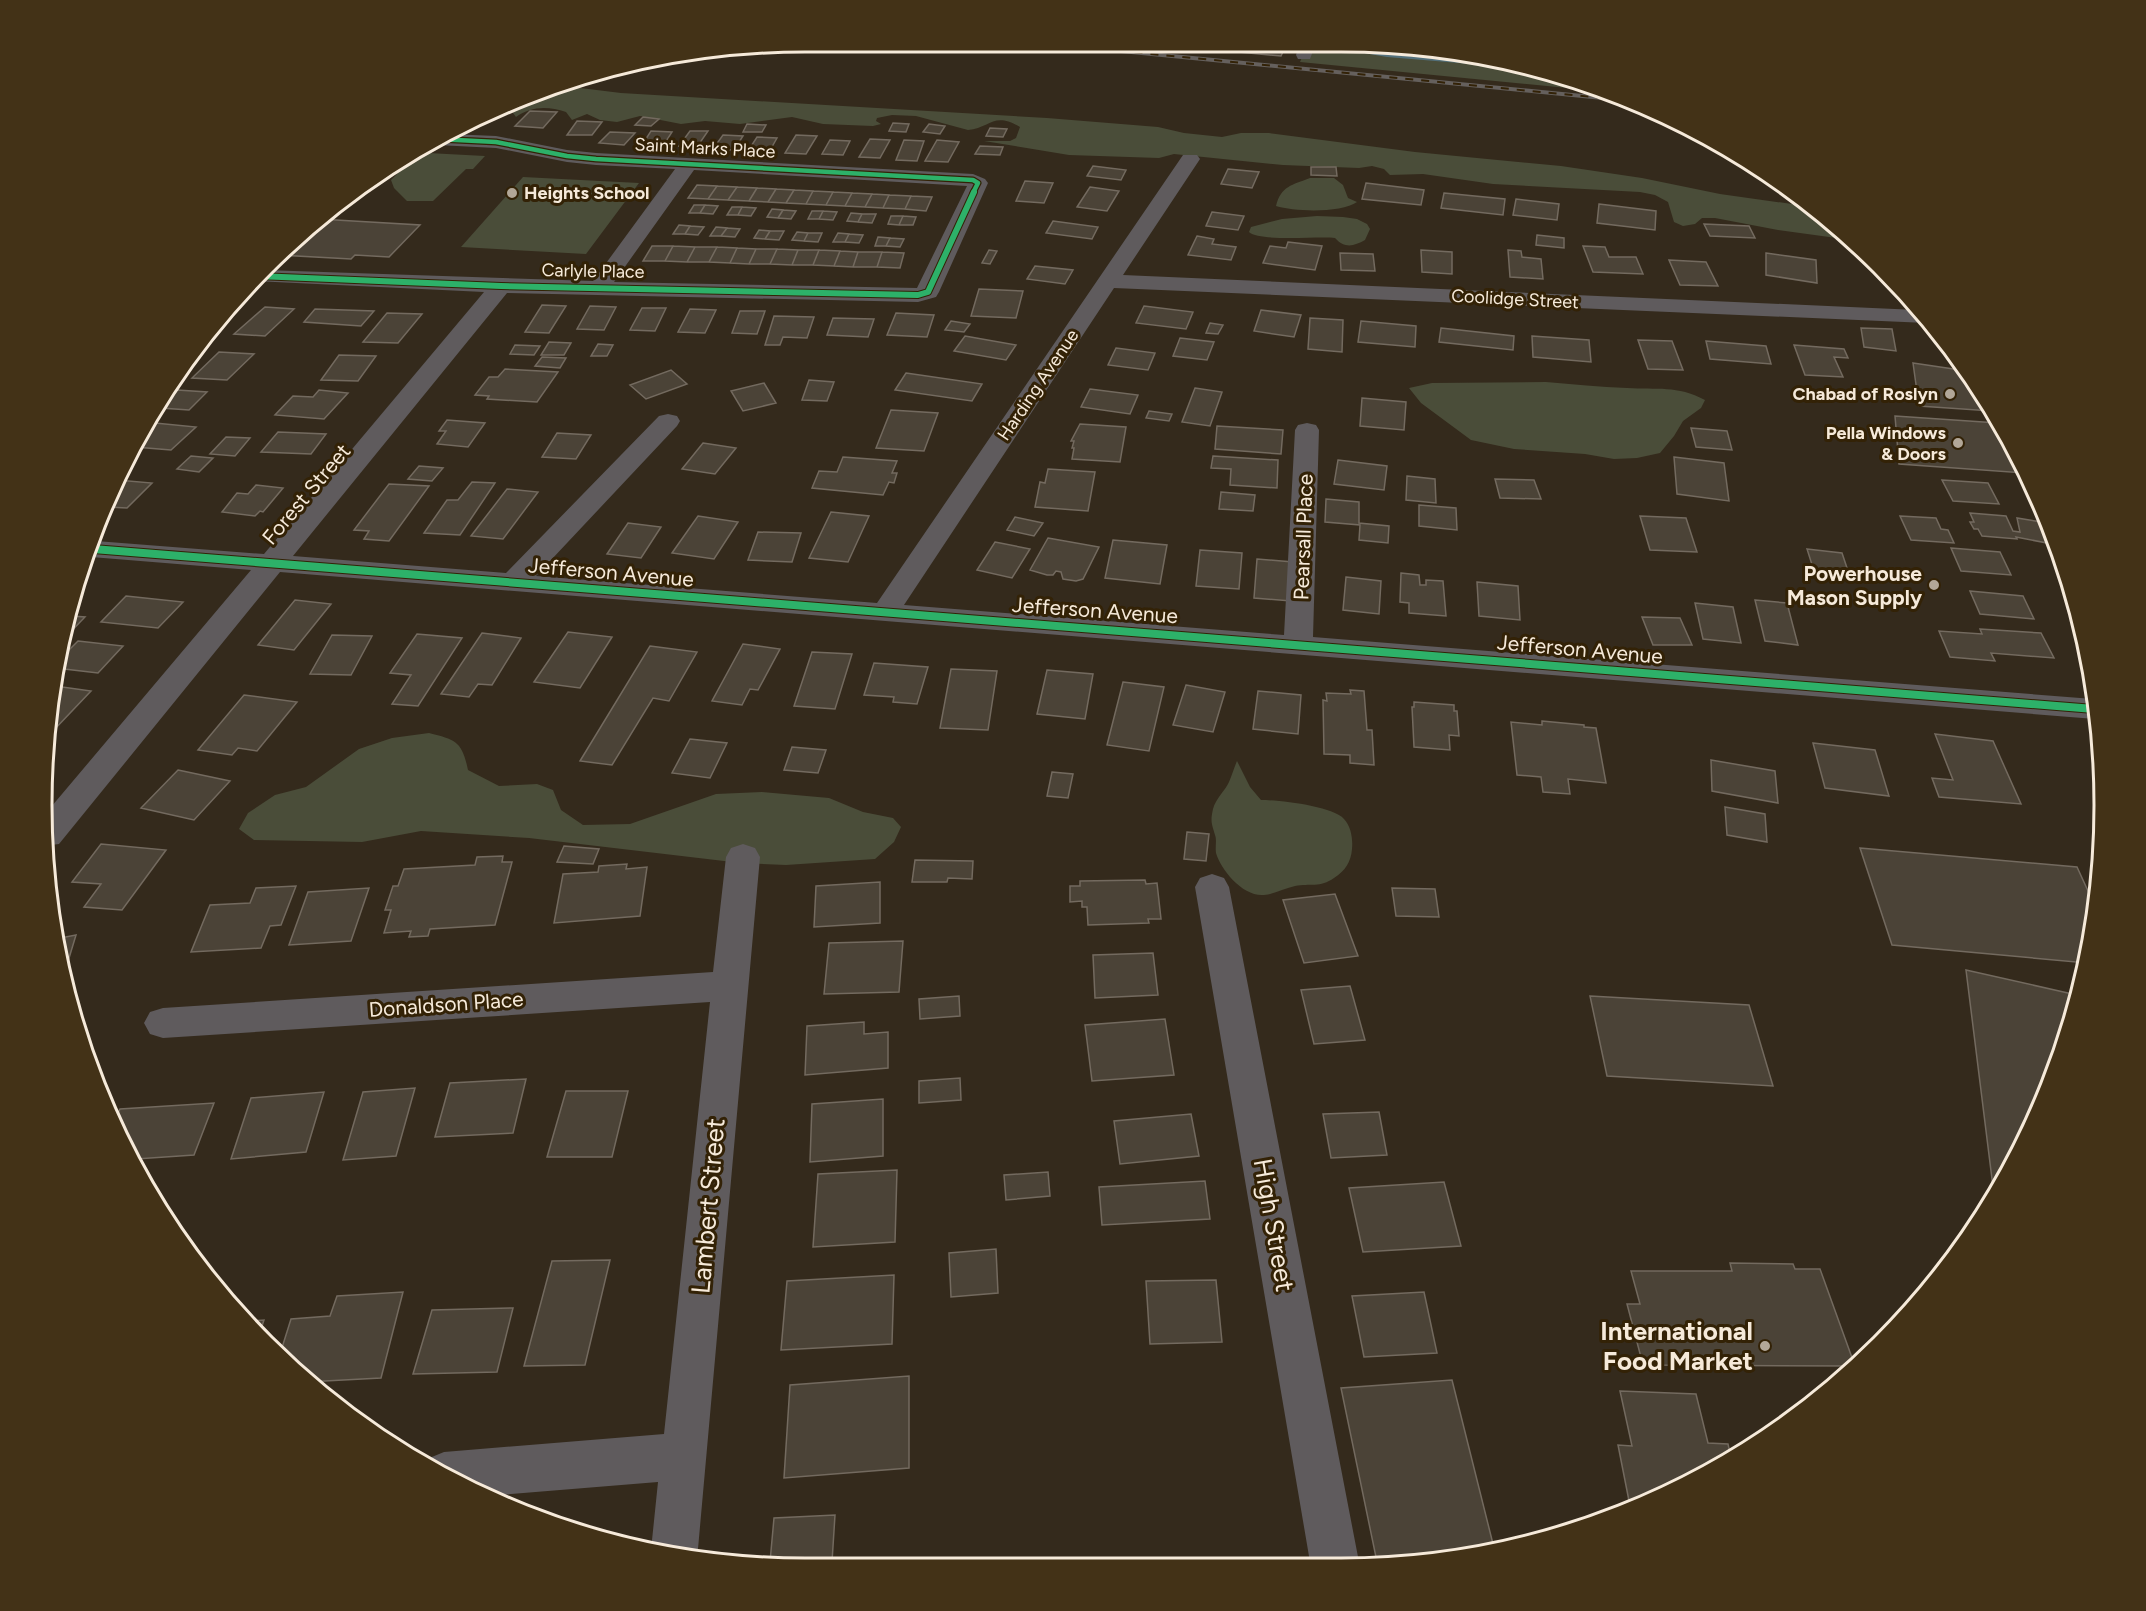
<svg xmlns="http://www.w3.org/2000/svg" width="2146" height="1611" font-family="Figtree,sans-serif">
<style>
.green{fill:#4a4d39}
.water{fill:#53707b}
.building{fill:#4b4337;stroke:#736a5f;stroke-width:1.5}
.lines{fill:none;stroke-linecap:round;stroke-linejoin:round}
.minor{fill:#5f5b5d;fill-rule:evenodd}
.rail-casing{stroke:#65605d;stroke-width:4}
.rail{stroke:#332206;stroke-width:2;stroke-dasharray:8;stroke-linecap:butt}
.cycleway-far2-casing{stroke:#332206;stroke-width:7}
.cycleway-far1-casing{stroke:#332206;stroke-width:8}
.cycleway-casing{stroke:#332206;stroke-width:10}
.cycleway-far2{stroke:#2db169;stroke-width:4.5}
.cycleway-far1{stroke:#2db169;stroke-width:6}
.cycleway{stroke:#2db169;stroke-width:8}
.poi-dot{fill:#b2a798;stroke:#332206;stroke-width:2}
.labels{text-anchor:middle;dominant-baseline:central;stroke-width:6;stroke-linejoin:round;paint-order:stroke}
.far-street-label{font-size:18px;fill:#f6eada;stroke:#332206}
.far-poi-label{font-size:18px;font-weight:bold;fill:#f6eada;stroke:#332206;text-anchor:end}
.street-label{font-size:21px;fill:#f6eada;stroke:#332206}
.poi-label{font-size:21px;font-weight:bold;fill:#f6eada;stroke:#332206;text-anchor:end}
.near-street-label{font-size:26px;fill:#f6eada;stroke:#332206}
.near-poi-label{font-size:26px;font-weight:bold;fill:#f6eada;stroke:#332206;text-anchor:end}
.rim{fill:none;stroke:#f6eada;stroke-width:3}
</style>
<rect width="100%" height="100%" fill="#342a1c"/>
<path class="green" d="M1308,43L1390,44L1538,68L1598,91L1300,62Z
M564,86L621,93L1047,118L1158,127L1184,133L1222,137L1241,133H1269L1415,152L1561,166L1642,178L1720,194L1813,207L1851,240L1778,230L1715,218H1702L1695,224L1683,226L1674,222L1668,202L1655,195L1640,192L1493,184L1423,174L1390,175L1384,169L1372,166L1359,168L1283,165L1174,154L1159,158L1069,155L984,141H1010L1016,138L1020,127C994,111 990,128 968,130L916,116L892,115L877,118L876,121L881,124L873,126L823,124L792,117L740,124L705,121L681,124L640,116L617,122L600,120L587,114L572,120L566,112C548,106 531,106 516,117L510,109Z
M428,153L485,156L473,169H466L433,201H407L394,188L391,180L414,157Z
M523,177L639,183L586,254L461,247Z
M1310,178H1334L1343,185L1348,198L1357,202C1342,213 1295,212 1276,206C1281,186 1292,185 1310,178Z
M1317,216L1343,217L1357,219L1367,224L1370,229L1365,240C1354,246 1345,249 1335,238C1318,236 1260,242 1249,232L1251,227L1282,219Z
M1546,382C1573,384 1600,387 1627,388C1657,390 1677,385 1705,400L1701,408L1683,421L1674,436L1660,453L1637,458L1614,459L1585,454L1514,449L1471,440L1421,403L1409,388L1432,383Z
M429,733C457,740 462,742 468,770L499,786L537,784L553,790L561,810L583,825L630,824L716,794L762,792L829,798L863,812L893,818L901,827L894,842L875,859L786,865L741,863L529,838L421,831L362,842L254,840L239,829L248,813L275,795L306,787L359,749L392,738Z
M1237,761L1250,787L1261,800C1278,800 1333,806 1344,819C1351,826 1353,839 1352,849C1351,862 1345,871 1334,878C1320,888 1310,883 1295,886C1285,888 1275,894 1264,895C1243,897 1221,870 1216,853C1215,847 1217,840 1215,835C1212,824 1210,822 1213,809C1216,798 1225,791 1229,782C1232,775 1234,768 1237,761Z"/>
<path class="water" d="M1350,44H1390L1544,70L1387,57L1364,53Z"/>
<path class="building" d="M1145,43H1287L1281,56Z
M530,111L557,112L543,128L515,126Z
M643,117L659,119L651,126L635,125Z
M577,121L602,122L592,135H567Z
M893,123L909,124L906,132L889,131Z
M747,124L766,125L762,132H743Z
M929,124L945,126L940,134L923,132Z
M990,128L1007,129L1003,137L986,136Z
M651,131L672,132L663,146L642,145Z
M690,131H708L697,147L679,146Z
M610,132L635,133L624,145L599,143Z
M723,135L743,136L734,150L713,149Z
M796,135L817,136L806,154L785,153Z
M757,137L777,138L769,152L748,151Z
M870,139L890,140L880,158L859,157Z
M830,140L850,141L843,155L822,154Z
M904,140L924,141L917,161L896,160Z
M937,140L959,142L948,162L925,161Z
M980,146L1003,147L1000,155L975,154Z
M1093,166L1126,170L1121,180L1087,176Z
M1311,167H1336L1337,176L1311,175Z
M1228,169L1259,172L1252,188L1221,184Z
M1025,181L1053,183L1044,203L1016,201Z
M1366,183L1424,190L1421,205L1362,199Z
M697,185L717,186L708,199L688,198Z
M717,186L737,187L728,200L708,199Z
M737,187L757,188L749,201L728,200Z
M1090,187L1119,191L1107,211L1077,207Z
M757,188L776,189L768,202L749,201Z
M776,189L794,190L786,203L768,202Z
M794,190L813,191L806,204L786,203Z
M813,191L833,192L826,205L806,204Z
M833,192L852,193L845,206L826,205Z
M852,193L872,194L865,207L845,206Z
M1444,193L1505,199L1503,215L1441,208Z
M872,194L889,195L883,208L865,207Z
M889,195L911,196L905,209L883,208Z
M911,196L932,197L926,211L905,209Z
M1516,199L1559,204L1557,220L1513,215Z
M1599,204L1656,211L1655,230L1597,223Z
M694,205H705L700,213H689Z
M705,205L718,206L713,214L700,213Z
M732,207H742L738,215H727Z
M742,207L756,208L751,216L738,215Z
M772,209L783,210L778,218L767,217Z
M783,210L796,211L791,219L778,218Z
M812,211H823L819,219H808Z
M823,211L837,212L833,220L819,219Z
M1212,212L1244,216L1238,230L1206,226Z
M851,213L862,214L858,222L847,221Z
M862,214H876L872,223L858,222Z
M891,216H903L899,225L888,224Z
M903,216L916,217L913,225H899Z
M319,219L420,225L389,257L355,255L351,259L279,255L302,231Z
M1053,221L1098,227L1092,239L1046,233Z
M1704,224L1749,226L1755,238L1710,236Z
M679,225L690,226L685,234H673Z
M690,226L704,227L698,235L685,234Z
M716,227L727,228L721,236H710Z
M727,228L740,229L735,237L721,236Z
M759,230L770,231L765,239L754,238Z
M770,231H784L779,240L765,239Z
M797,232L808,233L804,241L792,240Z
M808,233H822L818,242L804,241Z
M838,233L849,234L845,242H833Z
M849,234L863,235L859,243L845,242Z
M1537,235L1564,238V248L1536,245Z
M1197,236L1214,239L1212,244L1236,247L1231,260L1188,255Z
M878,237L890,238L886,246H875Z
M890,238L904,239L900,247L886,246Z
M1288,242L1322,246L1315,270L1263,263L1270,246L1286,248Z
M652,246H673L665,261H643Z
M673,246L695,247L687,262L665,261Z
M1583,246L1605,247L1609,257H1636L1643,274L1593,272Z
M695,247H717L709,262H687Z
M717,247L737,248L730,263L709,262Z
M737,248L756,249L749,264L730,263Z
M756,249H777L770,264H749Z
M777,249L798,250L792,265L770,264Z
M798,250H819L813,265H792Z
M819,250L840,251L834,266L813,265Z
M989,250L997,251L990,264L982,263Z
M1421,250L1452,252V274L1422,272Z
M1508,250L1521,251L1522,257L1541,259L1543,279L1510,277Z
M840,251L858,252L853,267L834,266Z
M858,252H882L877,267H853Z
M882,252L904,253L900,268L877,267Z
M1340,253L1373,254L1375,271L1341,270Z
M1766,253L1816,260L1817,283L1766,275Z
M1669,260L1706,262L1718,286L1680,285Z
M1035,266L1073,270L1065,284L1027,279Z
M979,289L1023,291L1016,318L971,316Z
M542,305L566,306L549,333L525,332Z
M590,306L616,307L604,330L577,329Z
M1144,306L1193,312L1186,329L1136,323Z
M265,307L294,309L265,336L234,334Z
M642,308H666L655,331L630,330Z
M315,309L374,311L361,326L304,322Z
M690,309L716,310L705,333L678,332Z
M1261,310L1301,315L1294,337L1254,331Z
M740,311H765L757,334L732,333Z
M387,313L422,314L398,343L363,342Z
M896,313L934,315L927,337L887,335Z
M774,316L814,317L807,338L783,337L780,345H765Z
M833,318L874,319L868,337L827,335Z
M1310,318L1343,320L1342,352L1308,349Z
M951,321L970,324L964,332L945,330Z
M1361,321L1416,326L1415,347L1358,342Z
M1210,323L1223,325L1218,334L1206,333Z
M1441,328L1514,336L1513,350L1439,342Z
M1861,328L1892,329L1896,351L1864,347Z
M965,336L1016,345L1006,360L954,351Z
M1532,336L1589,340L1591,362L1533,357Z
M1180,338L1214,342L1207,360L1173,356Z
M1638,340L1672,341L1683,370L1648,369Z
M1706,341L1766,346L1771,364L1710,359Z
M549,342L571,343L564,355H541Z
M598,344L613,345L607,356H591Z
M515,345L540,346L534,355L510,354Z
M1794,345L1844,349L1848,358L1834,357L1843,377L1805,375Z
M1116,348L1155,353L1148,370L1108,365Z
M219,352L254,354L227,380L192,378Z
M339,355L376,356L358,381L321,380Z
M542,357L566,358L560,368L535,366Z
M1913,363L1967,371L1991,411L1919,406Z
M505,369L558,372L537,402L487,399L489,396L475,395L489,377H498Z
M671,370L687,384L646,399L630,385Z
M906,373L982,384L972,401L895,390Z
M809,380L834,382L827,401L802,400Z
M764,383L776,403L743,411L731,391Z
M1195,388L1222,392L1210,426L1182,422Z
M1090,389L1138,395L1130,414L1081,407Z
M177,390L207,392L189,410L161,408Z
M319,390L348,393L324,419L275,415L293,396L313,397Z
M1362,398L1406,402L1404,430L1360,426Z
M891,410L938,413L924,451L876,448Z
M1149,411L1172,414L1169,421L1146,418Z
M1895,416L1998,423L2024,473L1899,464Z
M447,420L485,423L468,447L437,444L446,431H439Z
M155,423L196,427L171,450L135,447L145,432Z
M1080,424L1126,427L1120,462L1072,459L1074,448H1072L1074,441H1071Z
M1217,426L1283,430L1281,454L1215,449Z
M1691,428L1727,431L1732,450L1696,447Z
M278,432L326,434L311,454L261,452Z
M557,433L591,435L576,459L542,457Z
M226,437L250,438L235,456L210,454Z
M703,443L736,448L715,474L682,469Z
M191,456L213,458L199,472L177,469Z
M1213,456L1278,460L1277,488L1230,485L1231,469L1211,468Z
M843,457L897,461L892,473H897L894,483L889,482L883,495L812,488L819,471L837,472Z
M1674,457L1724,463L1729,501L1677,494Z
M1338,460L1387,466L1384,490L1334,484Z
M419,466L443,468L432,481L408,479Z
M1048,469L1095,472L1088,511L1035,507L1040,482L1045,483Z
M1407,476L1435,479L1436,503L1406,500Z
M1495,479L1534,480L1541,499L1500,498Z
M117,480L152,483L127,508L108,507Z
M1942,480L1988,483L1999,504L1953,501Z
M472,482L495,483L460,535L424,533L447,500H458Z
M389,484L429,486L389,541L364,539L369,531L354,530Z
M256,485L283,488L263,512L260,511L255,516L222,512L237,493L248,494Z
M507,489L538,492L503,539L471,536Z
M1221,492L1255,495L1253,511L1219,509Z
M1326,499L1359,502V523L1389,526L1388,543L1359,540L1360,525L1325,522Z
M1419,505L1456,508L1457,530L1419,526Z
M831,512L869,516L848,562L809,558Z
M1970,513L2006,516L2013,531L2020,532L2017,518L2048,523L2052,544L2016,537L2017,539L1982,536L1978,529H1974L1970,522H1974Z
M698,516L738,522L714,559L672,553Z
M1640,516L1686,518L1697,552L1650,550Z
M1900,516L1936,518L1941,529L1948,530L1954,543L1911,540Z
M1015,517L1043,523L1034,536L1007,530Z
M628,523L661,527L641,558L607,554Z
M758,532L801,533L792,562L748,560Z
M1048,538L1099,547L1083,579L1076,581L1063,579L1061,572L1056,571L1053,575H1047L1030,570Z
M1113,540L1167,545L1160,584L1105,578Z
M995,542L1030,549L1012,578L977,570Z
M1951,548L2000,552L2011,575L1961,571Z
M1807,549L1842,553L1849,574L1814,571Z
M1200,550L1242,553L1239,589L1196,586Z
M1257,559L1293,562L1291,601L1254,598Z
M1401,573L1419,575L1420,585H1426V580L1443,581L1446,616L1409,613V603L1400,602Z
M1346,577L1381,581L1379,614L1343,610Z
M1477,582L1518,586L1520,620L1479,616Z
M1970,591L2023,596L2034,619L1980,614Z
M126,596L183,602L158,628L101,622Z
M295,600L331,604L294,650L258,645Z
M1755,600L1787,603L1798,645L1765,641Z
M1695,603L1733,607L1741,643L1703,639Z
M71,616L85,617L62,641Z
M1642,617L1680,618L1692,645H1653Z
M1980,629L2041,633L2054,658L1991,653L1995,661L1950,657L1939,631L1982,634Z
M568,632L612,637L580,688L534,682Z
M482,633L521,638L492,685L478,684L469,697L441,694Z
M417,634L462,638L418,706L392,704L411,675L390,673Z
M332,635L372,636L351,675L310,674Z
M78,641L123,646L98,673L56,668V663Z
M743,644L780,649L758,690L750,689L742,705L712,701Z
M650,646L697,652L669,701L653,698L612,765L580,761Z
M812,652L852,654L835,709L794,706Z
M874,663L928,667L917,704L893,702L894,697L864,695Z
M951,669L997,671L988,730L940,728Z
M1047,670L1093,674L1085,719L1037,714Z
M1123,682L1164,687L1149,751L1107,745Z
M1186,685L1225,692L1213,732L1173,725Z
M55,686L91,691L52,732Z
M1350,690L1364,691L1367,730H1372L1374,765L1350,763V755L1324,754L1323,700L1327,701L1326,693L1351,694Z
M1258,691L1301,695L1298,734L1253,729Z
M244,695L297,702L257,751L238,748L232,755L198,750Z
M1414,702L1454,705V711H1457L1459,736L1449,735L1450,750L1414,747L1412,707H1414Z
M1542,721L1584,725V727L1596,728L1606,783L1568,779L1570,794L1543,792L1541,777L1517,775L1511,722L1542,725Z
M1935,734L1993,741L2021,804L1939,797L1932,778L1953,780Z
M690,739L727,743L710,778L672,773Z
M1813,743L1875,750L1889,796L1825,788Z
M792,747L826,750L818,773L784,770Z
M1711,760L1775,771L1778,803L1712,791Z
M178,770L230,781L194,820L141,808Z
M1052,772L1073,774L1068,798L1047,796Z
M1725,807L1765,814L1767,842L1727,835Z
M1187,832L1209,834L1206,861L1184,859Z
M101,844L166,850L122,910L84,907L101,884L72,882Z
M564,846L599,849L593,864L557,862Z
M1860,848L2077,867L2094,904L2087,963L1892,945Z
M503,856L502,862H512L495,925L430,929L428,936L409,937L411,931L384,933L391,910H385L393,886H398L404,869L475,865L477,857Z
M915,860L973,861L972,879L948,878L947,882H912Z
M627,864L626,869L647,867L640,916L554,923L563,874L598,872L599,866Z
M1145,880L1146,884L1157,883L1161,919H1148L1149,923L1088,925L1087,907H1082V901L1070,902V886H1080V881Z
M880,882V923L814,927L816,886Z
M296,886L281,925L270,926L261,948L191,952L210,905L250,903L256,888Z
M369,888L351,941L289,945L308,892Z
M1392,888L1435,889L1439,917L1396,916Z
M1335,894L1358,956L1304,963L1283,900Z
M76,935L66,968L60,938Z
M903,941L899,992L824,994L829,943Z
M1153,953L1158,995L1095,998L1093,955Z
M1966,970L2077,995L2046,1097L1994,1195Z
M1350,986L1365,1040L1314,1044L1301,990Z
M959,996L960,1016L920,1019L919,999Z
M1590,996L1749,1005L1773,1086L1607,1076Z
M1165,1019L1174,1075L1092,1081L1085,1025Z
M864,1022V1034L888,1032V1068L805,1075L807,1026Z
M960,1078L961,1100L919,1103V1081Z
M526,1079L513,1133L435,1137L450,1083Z
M415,1088L396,1156L343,1160L363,1092Z
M566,1091H628L612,1157H547Z
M324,1092L306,1152L231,1159L251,1098Z
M883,1099V1156L810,1162L812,1104Z
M214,1103L194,1155L136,1159L116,1118L120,1109Z
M1379,1112L1387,1155L1331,1158L1323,1114Z
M1191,1114L1199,1156L1120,1164L1114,1121Z
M897,1170L895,1242L813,1247L818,1174Z
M1048,1172L1050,1196L1006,1200L1004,1175Z
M1205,1181L1210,1219L1102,1225L1099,1187Z
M1444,1182L1461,1246L1363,1252L1349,1188Z
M996,1249L998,1293L951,1297L949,1253Z
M610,1260L585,1365L524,1366L552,1261Z
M1730,1263L1793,1264L1795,1269H1820L1855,1366L1643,1365L1627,1304H1640L1631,1271H1732Z
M894,1275L892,1344L781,1350L787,1281Z
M1216,1280L1222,1342L1150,1344L1146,1281Z
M403,1292L381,1378L306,1382L280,1354L291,1319L330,1316L337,1296Z
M1424,1292L1437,1353L1364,1357L1352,1296Z
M513,1308L497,1372L413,1374L432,1310Z
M264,1320L260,1332L251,1321Z
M909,1376V1468L784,1478L790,1385Z
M1452,1380L1494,1548L1440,1563L1377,1562L1341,1388Z
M1620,1391L1696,1394L1708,1443L1728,1444L1731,1458L1631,1511L1618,1445L1632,1446Z
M835,1515L832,1562H770L774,1518Z"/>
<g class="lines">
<path class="minor" d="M1300,43H1316L1310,59H1298L1296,55Z
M449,134L496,136L567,150L596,153L973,174L985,179L988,183L939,292L936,297L918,302L507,293L293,556L506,573L659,416L668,414L677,416L680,421L677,426L536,576L877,603L1183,155H1197L1200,159L1123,275L1917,310L1927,323L1114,288L904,605L1284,635L1295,430L1298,425L1307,423L1316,425L1319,430L1313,637L2093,699L2095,719L280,572L59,844L44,846L46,813L251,570L91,557L96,541L264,554L484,292L252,281L264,270L593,281L675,169L596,165L567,162L496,148L437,145L430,142ZM694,170L967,186L917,288L614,282Z
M743,844L755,848L760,857L697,1560L651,1550L658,1482L488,1496L424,1467L427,1459L444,1452L664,1434L710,1002L163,1038L150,1034L144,1023L150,1012L163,1008L713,972L726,857L731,848Z
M1212,874L1224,878L1229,887L1359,1562H1310L1195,887L1200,878Z"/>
<defs>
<path id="rail" d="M1039,43L1623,100"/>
</defs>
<use href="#rail" class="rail-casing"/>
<use href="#rail" class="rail"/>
<defs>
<path id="cycleway-far2" d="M437,139L496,142L567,156L596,159L973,180L978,183L973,193"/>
<path id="cycleway-far1" d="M257,276L501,286L918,295L928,292L974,192"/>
<path id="cycleway" d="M93,549L2094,709"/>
</defs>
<use href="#cycleway-far2" class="cycleway-far2-casing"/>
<use href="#cycleway-far1" class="cycleway-far1-casing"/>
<use href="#cycleway" class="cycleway-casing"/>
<use href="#cycleway-far2" class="cycleway-far2"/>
<use href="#cycleway-far1" class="cycleway-far1"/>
<use href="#cycleway" class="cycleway"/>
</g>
<g class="poi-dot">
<circle cx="512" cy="193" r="6"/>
<circle cx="1950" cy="394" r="6"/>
<circle cx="1958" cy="443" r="6"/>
<circle cx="1934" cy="585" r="6"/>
<circle cx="1765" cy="1346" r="6"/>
</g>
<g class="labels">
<g class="far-street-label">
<text transform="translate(705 148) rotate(3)">Saint Marks Place</text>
<text transform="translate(593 271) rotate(1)">Carlyle Place</text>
<text transform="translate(1515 299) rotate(3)">Coolidge Street</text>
<text transform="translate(1038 385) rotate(-56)">Harding Avenue</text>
</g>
<g class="far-poi-label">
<text x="524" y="193" text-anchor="start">Heights School</text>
<text x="1938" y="394">Chabad of Roslyn</text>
<text x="1946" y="433">Pella Windows<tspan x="1946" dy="21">&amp; Doors</tspan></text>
</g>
<g class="street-label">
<text transform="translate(306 494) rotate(-50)">Forest Street</text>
<text transform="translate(1303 537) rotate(-88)">Pearsall Place</text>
<text transform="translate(611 572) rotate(5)">Jefferson Avenue</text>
<text transform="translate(1095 610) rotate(4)">Jefferson Avenue</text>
<text transform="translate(1580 649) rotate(5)">Jefferson Avenue</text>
<text transform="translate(446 1004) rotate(-4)">Donaldson Place</text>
</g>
<g class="poi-label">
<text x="1922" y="573">Powerhouse<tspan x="1922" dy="24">Mason Supply</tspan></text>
</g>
<g class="near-street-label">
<text transform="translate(708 1206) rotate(-85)">Lambert Street</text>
<text transform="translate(1274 1225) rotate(80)">High Street</text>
</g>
<g class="near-poi-label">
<text x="1753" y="1331">International<tspan x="1753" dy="30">Food Market</tspan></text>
</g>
</g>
<path d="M0 0H2146V1611H0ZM805 52H1341A753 753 0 0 1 2094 805V805A753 753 0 0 1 1341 1558H805A753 753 0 0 1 52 805V805A753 753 0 0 1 805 52Z" fill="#433217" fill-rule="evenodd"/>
<path class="rim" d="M805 52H1341A753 753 0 0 1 2094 805V805A753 753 0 0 1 1341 1558H805A753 753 0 0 1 52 805V805A753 753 0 0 1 805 52Z"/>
</svg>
